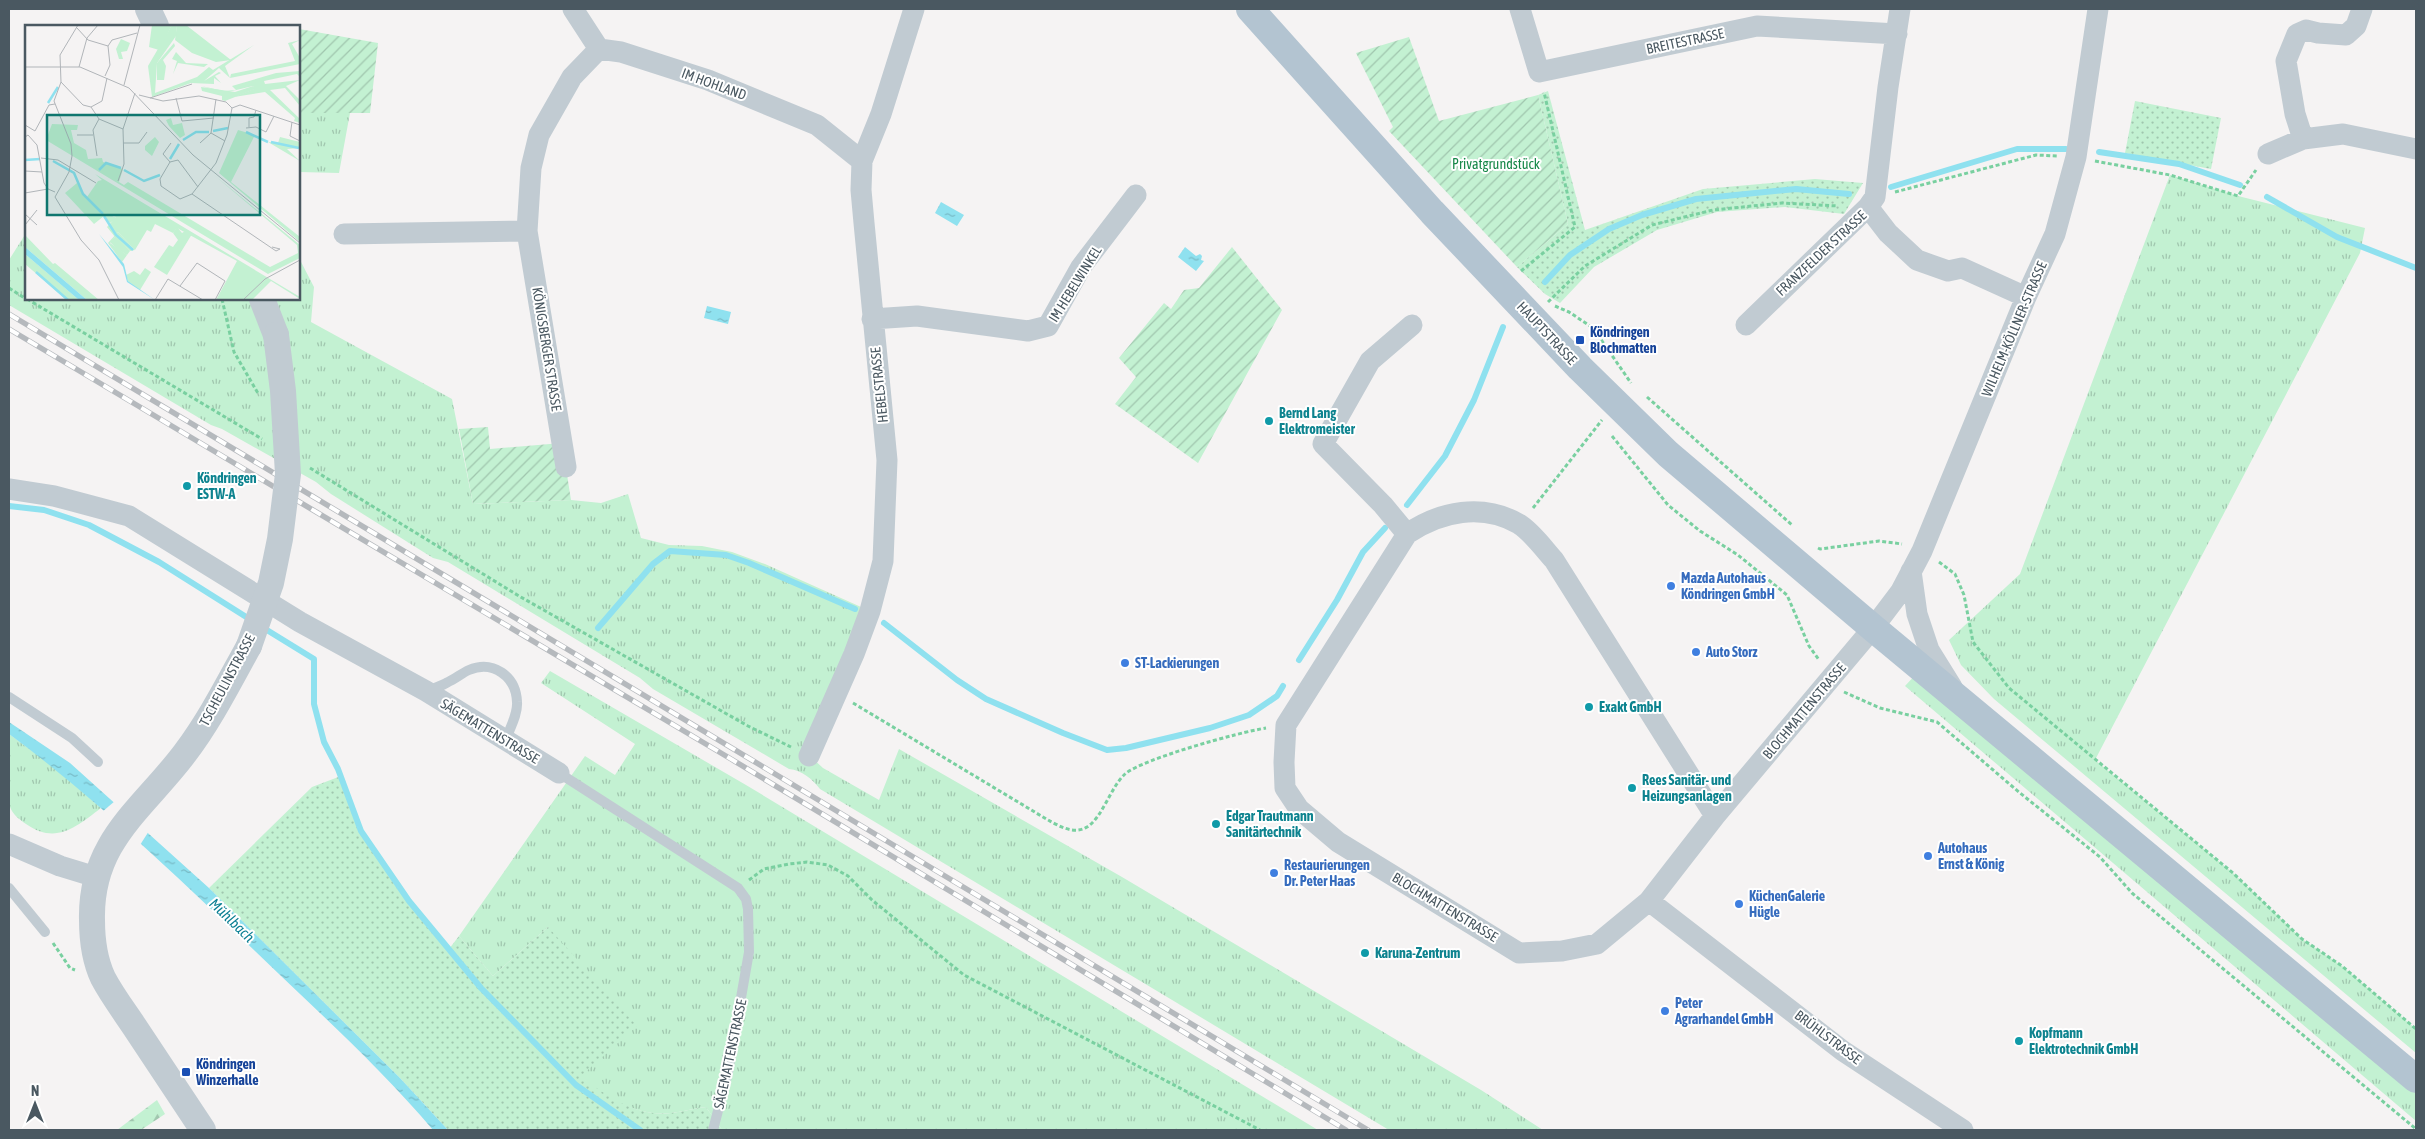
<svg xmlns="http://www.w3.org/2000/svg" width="2425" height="1139" font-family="'Asap Condensed',sans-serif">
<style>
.grass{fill:url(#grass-tufts)}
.forest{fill:url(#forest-firs)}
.park{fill:url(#park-dots)}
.garden{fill:url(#garden-furrows)}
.water{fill:url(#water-ripples)}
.pier{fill:#f5f3f3}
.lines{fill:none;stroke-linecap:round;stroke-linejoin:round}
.stream{stroke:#8fe1ef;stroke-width:6}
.path{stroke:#79d0a0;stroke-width:3;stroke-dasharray:4 2.5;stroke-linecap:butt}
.service{stroke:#c1cbd2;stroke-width:10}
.minor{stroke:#c1cbd2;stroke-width:21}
.tertiary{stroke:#c1cbd2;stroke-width:26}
.primary{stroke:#b3c4d1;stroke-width:28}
.rail-casing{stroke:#b5b9bd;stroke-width:5.5}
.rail{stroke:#fff;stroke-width:4;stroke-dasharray:11;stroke-linecap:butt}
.tertiary-bridge{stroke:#c1cbd2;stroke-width:26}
.transit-dot{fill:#1a4fb4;stroke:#fff;stroke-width:2}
.culture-dot{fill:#0f9aa8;stroke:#fff;stroke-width:2}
.shop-dot{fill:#3f7fe0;stroke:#fff;stroke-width:2}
.labels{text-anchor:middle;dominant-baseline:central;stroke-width:4;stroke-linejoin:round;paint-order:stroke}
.street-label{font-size:14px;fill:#4a5861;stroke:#fff}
.park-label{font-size:14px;fill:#168748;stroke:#fff}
.transit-label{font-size:14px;font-weight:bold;fill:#164399;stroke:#fff;text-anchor:start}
.culture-label{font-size:14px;font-weight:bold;fill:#0d838f;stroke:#fff;text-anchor:start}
.shop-label{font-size:14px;font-weight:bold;fill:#366cbe;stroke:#fff;text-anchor:start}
.water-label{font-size:15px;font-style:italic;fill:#0b7f93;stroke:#fff}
.inset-river{fill:none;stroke:#8fe1ef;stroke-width:2.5}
.inset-road{fill:none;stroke:#b1b5b9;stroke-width:1}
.view{fill:#0f766e;fill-opacity:0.15;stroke:#0f766e;stroke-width:2.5}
.inset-edge{fill:none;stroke:#4a5861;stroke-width:2.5}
</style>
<defs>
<pattern id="grass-tufts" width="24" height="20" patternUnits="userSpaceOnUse" patternTransform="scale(1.25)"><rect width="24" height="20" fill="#c3f1d2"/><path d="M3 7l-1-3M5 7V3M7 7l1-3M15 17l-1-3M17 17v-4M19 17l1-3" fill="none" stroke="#a0c6ae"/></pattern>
<pattern id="forest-firs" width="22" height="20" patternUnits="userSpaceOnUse" patternTransform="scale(1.25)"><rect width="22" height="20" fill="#c3f1d2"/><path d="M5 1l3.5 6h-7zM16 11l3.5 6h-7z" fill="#a0c6ae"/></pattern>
<pattern id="park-dots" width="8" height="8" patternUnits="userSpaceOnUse" patternTransform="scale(1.25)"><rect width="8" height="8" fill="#c3f1d2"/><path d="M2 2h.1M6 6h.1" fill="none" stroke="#a0c6ae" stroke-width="1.8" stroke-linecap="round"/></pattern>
<pattern id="garden-furrows" width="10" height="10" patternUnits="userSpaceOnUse" patternTransform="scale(1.25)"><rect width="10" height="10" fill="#c3f1d2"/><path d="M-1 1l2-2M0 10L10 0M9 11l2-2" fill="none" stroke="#a0c6ae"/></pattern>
<pattern id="water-ripples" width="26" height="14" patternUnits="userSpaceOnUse" patternTransform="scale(1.25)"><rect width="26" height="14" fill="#8fe1ef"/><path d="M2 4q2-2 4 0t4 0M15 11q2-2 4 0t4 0" fill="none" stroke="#77b9c5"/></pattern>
</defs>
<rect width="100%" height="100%" fill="#f5f3f3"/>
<path class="grass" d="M299,113H350L339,173L299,172Z
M2170,175L2238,196L2365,228L2360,253L2095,760L2233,873L2302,939L2342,966L2416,1029V1053L1994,699L1961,665L1949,640L2020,574Z
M26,233V299H299V258L314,287L311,322L452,399L473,504L571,500L601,503L628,494L641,538L669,545L702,546L732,552L765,564L870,611L810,756L823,768L879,800L899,749L1122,877L1481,1090L1543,1130H1389L820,789C812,779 802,770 789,769L653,689L640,678L448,562L433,558L331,494L316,482L222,429L211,425L9,305V260Z
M550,671L746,785L1318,1130H722L706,1107C694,1108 683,1112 671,1113C639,1117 603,1098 580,1076L548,927L493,976L459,936L585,756L615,775L635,744L541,683Z
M1918,672L2416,1087V1121L1905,686Z
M9,734L58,770L101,808C76,827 56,845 26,824C19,819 13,815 10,807C5,797 9,748 9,734Z"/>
<path class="forest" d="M157,1100L165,1114L141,1130H117Z"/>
<path class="park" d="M1548,91L1585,230L1703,189L1815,179L1863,183L1844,214L1785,207L1717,212L1657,230L1594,267L1560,303L1545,294L1517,267L1568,224L1538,95Z
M2135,101L2221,118L2211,169L2125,153Z
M341,776L361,831L409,901L449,949L459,936L493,976L548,927L637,1026L581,1076L585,1080C611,1098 637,1117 671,1113C683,1112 694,1108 706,1107L722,1130H448L400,1078L209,888L312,787Z"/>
<path class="garden" d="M299,29L378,43L370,113H299Z
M1409,37L1439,121L1538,95L1568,224L1517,267L1389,131L1393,127L1356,53Z
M1232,247L1282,310L1198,463L1115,404L1136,377L1119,358L1164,303L1171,309L1184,290L1199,288Z
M488,427L490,449L562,443L571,500L473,504L459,429Z"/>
<path class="water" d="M941,202L964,215L957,226L935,213Z
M1185,247L1196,256L1200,254L1202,256L1201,260L1204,261L1196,271L1178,257Z
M707,306L731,312L728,324L704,318Z
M9,722L70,763L209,888L400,1078L448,1130H433C379,1066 315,1009 255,951C175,875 97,799 9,734Z"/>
<path class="pier" d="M115,801L149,831L140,845L102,812Z"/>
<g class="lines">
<path class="stream" d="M2099,152L2179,164L2240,185
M1891,187L2017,149H2066
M2267,197L2337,237L2416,268
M1545,282L1570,255L1609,229L1642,215L1696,199L1796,189L1849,194
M1407,505L1445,456L1474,400L1503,327
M9,506L44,510L89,525L159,562L251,620
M884,623L957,680L986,699L1063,733L1107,750L1126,748L1210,728L1249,715L1277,696L1283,686
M262,627L314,659V704L324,742L338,769L361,831L409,901L481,988L576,1085L640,1130
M598,628L653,564L670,551L726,555L749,563L855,609
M1299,660L1337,600L1363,552L1385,528"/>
<path class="path" d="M2095,161L2170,175L2238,196L2256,170
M1895,192L2036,155L2057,156
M1521,271L1575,227L1544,92
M9,288L26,299
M27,299L262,439
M222,299L234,352L259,395
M1548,302L1585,266L1652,225L1713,210L1782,203L1838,206
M1555,306L1569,312L1593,328L1631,383
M1647,397L1792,525
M1612,436L1668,505L1700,531L1738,555L1787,595L1809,646L1819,660
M310,468L519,596L748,726L791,747
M1533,508L1602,420
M1818,548L1820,549L1879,541L1902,544
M1939,562L1955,574L1964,595L1973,642L2009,688L2233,873L2302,939L2342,966L2416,1029
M1844,692L1880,708L1937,722L2020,793L2100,857L2132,893L2416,1129
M853,703L1048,820C1059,826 1074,835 1087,827C1103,817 1110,788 1125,774C1142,759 1240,732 1266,728
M749,880L764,869L789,864L807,862L828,865L848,876L872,900L964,975L1260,1130
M53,943L70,968L75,970"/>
<path class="service" d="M427,691C434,688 442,686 448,682C455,679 462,673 469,670C493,660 516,676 517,702C518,714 510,728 506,739
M9,697L72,738L98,762
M559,773L738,888L746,899L748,909L749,952L728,1072L713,1130
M9,888L45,932"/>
<path class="minor" d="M573,9L599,49L621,52L708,80L817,125L862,161
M1520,9L1539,72L1757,26L1897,34
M2303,139L2295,114L2286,61L2297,34L2306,30L2318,33L2346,35L2356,26L2362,9
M2268,154L2303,139L2343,134L2416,149
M1868,207L1875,197L1888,87L1900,9
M344,234L527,231
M872,319L917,316L1028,331L1048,326L1081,267L1136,195
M1746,325L1868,207L1888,233L1917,260L1948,271L1962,268L2026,297
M566,467L527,231L531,168L539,135L572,77L599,49
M9,489L54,496L129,516L300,622L426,691L559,773
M1407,534L1383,505L1323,444L1370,361L1412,325
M1911,571L1917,614L1929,650L1952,687
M809,756L854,654L870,611L883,561L887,460L864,223L861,190L862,161L881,114L914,9
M1715,816L1554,560C1544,549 1532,532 1519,524C1483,503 1440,511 1407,534L1286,725L1284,762L1285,788L1299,809L1338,842L1519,953L1562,951L1597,944L1649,901L1715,816L1873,628L1901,591L1922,551L2026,297L2055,234L2076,157L2098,9
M9,844L60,866L96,877
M1649,901L1843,1051L1963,1130"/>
<path class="tertiary" d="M148,9L156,26
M262,299L276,335
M203,1130C180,1095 157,1061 134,1026C124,1011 112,995 103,978C95,961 92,939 92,920C90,841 143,809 185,753C210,720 229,682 249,646"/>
<path class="primary" d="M1250,9L1432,212L1580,368L1668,454L1873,628L2416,1079"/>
<defs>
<path id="rail" d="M9,314L1368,1130
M9,329L731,759L1346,1130"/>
</defs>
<use href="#rail" class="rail-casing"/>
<use href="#rail" class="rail"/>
<path class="tertiary-bridge" d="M249,646L271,583L280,539L288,474L283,391L276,335"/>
</g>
<g class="transit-dot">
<rect x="1575" y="335" width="10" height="10" rx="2.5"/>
<rect x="181" y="1067" width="10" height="10" rx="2.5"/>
</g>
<g class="culture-dot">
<circle cx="1269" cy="421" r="5"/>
<circle cx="187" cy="486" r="5"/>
<circle cx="1589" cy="707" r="5"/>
<circle cx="1632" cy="788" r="5"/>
<circle cx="1216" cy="824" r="5"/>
<circle cx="1365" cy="953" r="5"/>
<circle cx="2019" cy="1041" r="5"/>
</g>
<g class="shop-dot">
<circle cx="1671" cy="586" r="5"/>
<circle cx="1696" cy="652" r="5"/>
<circle cx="1125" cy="663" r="5"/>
<circle cx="1928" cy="856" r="5"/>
<circle cx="1274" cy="873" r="5"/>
<circle cx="1739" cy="904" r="5"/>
<circle cx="1665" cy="1011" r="5"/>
</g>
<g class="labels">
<g class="street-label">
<text transform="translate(1685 41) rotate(-12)">BREITESTRASSE</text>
<text transform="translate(714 84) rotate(20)">IM HOHLAND</text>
<text transform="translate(1821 253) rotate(-43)">FRANZFELDER STRASSE</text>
<text transform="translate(1075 284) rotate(-58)">IM HEBELWINKEL</text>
<text transform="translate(2014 329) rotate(-67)">WILHELM-KÖLLNER-STRASSE</text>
<text transform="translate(1547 333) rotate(47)">HAUPTSTRASSE</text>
<text transform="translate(547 349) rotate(81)">KÖNIGSBERGER STRASSE</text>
<text transform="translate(879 385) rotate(-96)">HEBELSTRASSE</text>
<text transform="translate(227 680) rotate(-62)">TSCHEULINSTRASSE</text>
<text transform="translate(1804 711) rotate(-50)">BLOCHMATTENSTRASSE</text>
<text transform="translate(490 731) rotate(31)">SÄGEMATTENSTRASSE</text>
<text transform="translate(1445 907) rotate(31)">BLOCHMATTENSTRASSE</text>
<text transform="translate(1828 1037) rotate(37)">BRÜHLSTRASSE</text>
<text transform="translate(730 1054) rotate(-78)">SÄGEMATTENSTRASSE</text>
</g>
<g class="park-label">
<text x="1496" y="164">Privatgrundstück</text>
</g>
<g class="transit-label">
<text x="1590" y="332">Köndringen<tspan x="1590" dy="16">Blochmatten</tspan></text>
<text x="196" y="1064">Köndringen<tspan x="196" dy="16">Winzerhalle</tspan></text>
</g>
<g class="culture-label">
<text x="1279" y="413">Bernd Lang<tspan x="1279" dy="16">Elektromeister</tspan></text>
<text x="197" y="478">Köndringen<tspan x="197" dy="16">ESTW-A</tspan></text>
<text x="1599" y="707">Exakt GmbH</text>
<text x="1642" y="780">Rees Sanitär- und<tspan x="1642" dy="16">Heizungsanlagen</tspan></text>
<text x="1226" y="816">Edgar Trautmann<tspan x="1226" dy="16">Sanitärtechnik</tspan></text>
<text x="1375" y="953">Karuna-Zentrum</text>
<text x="2029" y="1033">Kopfmann<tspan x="2029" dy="16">Elektrotechnik GmbH</tspan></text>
</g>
<g class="shop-label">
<text x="1681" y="578">Mazda Autohaus<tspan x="1681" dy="16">Köndringen GmbH</tspan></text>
<text x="1706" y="652">Auto Storz</text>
<text x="1135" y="663">ST-Lackierungen</text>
<text x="1938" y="848">Autohaus<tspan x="1938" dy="16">Ernst &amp; König</tspan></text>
<text x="1284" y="865">Restaurierungen<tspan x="1284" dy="16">Dr. Peter Haas</tspan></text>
<text x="1749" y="896">KüchenGalerie<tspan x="1749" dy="16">Hügle</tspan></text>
<text x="1675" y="1003">Peter<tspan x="1675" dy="16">Agrarhandel GmbH</tspan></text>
</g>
<g class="water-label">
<text transform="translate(232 920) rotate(44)">Mühlbach</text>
</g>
</g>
<g transform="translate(25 25)">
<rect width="275" height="275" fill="#f5f3f3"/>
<path d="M152,0H161L206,35L191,37L167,28L150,15ZM275,15L267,19L275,33V39L205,53L206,49L270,36L263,18ZM149,18L150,21L138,35L141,41L139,55H132V38ZM151,27L161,38L183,39L179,42L153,38L148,49L152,36L147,34ZM275,46L274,51L272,49L239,56L240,59L275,55L261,61L275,75V81L260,63L245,65L275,94V98L269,96L270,93L240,67L209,72L229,64L228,61L203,67L190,65L176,61L199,66L211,65L207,61L251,48ZM27,99L53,100L52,105H46L49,118L61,125L63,134L77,133L78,137L98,144L94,157L99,160L103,157L245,242L273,228L272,220L189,150L275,220V233L243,249L21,115ZM213,105L230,110L206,157L275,212V217L194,148ZM70,149L275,272V274L246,256L227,275H191L212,236L152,203L148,208L130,199L126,207L122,205L110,225L93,207L90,211L105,226L102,230L92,224L85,217L90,212L82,202L91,192L76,187L62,172L73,156L77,155ZM0,210L28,239L30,238L74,275H62L0,222ZM0,229L26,251L54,275H42L0,239ZM120,243L126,247L115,265L103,256L101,250L109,246L115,250Z" fill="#c3f1d2"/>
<path d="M147,0H152L151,11L132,38L130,68L172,52L184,42L188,45L229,20L200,41L205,53L194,43L179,56L194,47L196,48L190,51L196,58L189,53V59L166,58L127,72L123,41ZM152,202L157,208L162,205L167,209L142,250L129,242L144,220L148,222L153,215L148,208ZM93,207L110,225L105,226L90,212L85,218L102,230L97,237L83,218Z" fill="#c3f1d2"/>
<path d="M255,112L275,117V123L262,124L275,136L243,117L253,118ZM52,158L61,173L65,176L70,171L78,180L73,185L92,193L85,198L79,191L69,199L40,168Z" fill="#c3f1d2"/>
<path d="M127,0H147L134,25L124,22ZM96,14L105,18L102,26L96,27L98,34H94L91,24ZM228,61L230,64L200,76L197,75V71L177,66L176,62L210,67ZM146,93L148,100L157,98L160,110L155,113L144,101L141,95ZM130,112L134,117L127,131L120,125V121Z" fill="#c3f1d2"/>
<path d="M74,209L99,239L103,256L130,275L102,257L98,242ZM0,222L62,275H54L0,229Z" fill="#8fe1ef"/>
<path class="inset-river" d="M23,78L33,62M188,106L203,103M221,107L243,117M158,115L171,107H184M246,117L274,123M145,134L154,119M0,135L15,134M28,136L49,148L58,169L78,189M74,145L81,138L96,143M99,145L119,156L135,150M79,191L91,210L108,225M11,247L43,275"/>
<path class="inset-road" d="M53,0L35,30L36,57L29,76L46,119L47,131L44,147L30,172L56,215L74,235L94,275M52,3L63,15L83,21M0,42H55L104,63L168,130L275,218M54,42L62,13L73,0M80,51L85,40L83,21L87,15L112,8M36,57L58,80L66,82L77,76L82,53M99,60L115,0M114,70L138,76L174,71L201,77L207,83L215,80L275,100M125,73L167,59M151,73L157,96L189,93M66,82L74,94L98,104M267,97L265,111L275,116M0,100L10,106L24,80L30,79M224,102V93L229,92L231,85M221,103L231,102L241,107L249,91M186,108L191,74M52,110H68M0,112L3,110L12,120L19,158L23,164L30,167M98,118H114L122,107M175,118L186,108L200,116M72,131L68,105L74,94M16,133L33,135L71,158M145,137L138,129L146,118M0,146L17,147M93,156L99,139L98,104L110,68M173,162L153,135L145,137L135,154L136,161L155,174L167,169L191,138L202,110L207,83M0,168L23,164M167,169L251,226L255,224L247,222M0,189L12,200M0,200L12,185M155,261L172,238L200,256L190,275M130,275L143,254L178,275M218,275L240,254L275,235"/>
<path class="view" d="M22,90H235V190H22Z"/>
<rect width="275" height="275" class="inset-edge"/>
</g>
<rect width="2425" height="1139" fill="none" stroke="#4a5861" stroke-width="20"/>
<g transform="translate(35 1104)" stroke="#ffffff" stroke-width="4" paint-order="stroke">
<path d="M0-4L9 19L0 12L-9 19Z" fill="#4a5861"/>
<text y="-8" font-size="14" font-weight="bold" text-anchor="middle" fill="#4a5861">N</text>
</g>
</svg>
